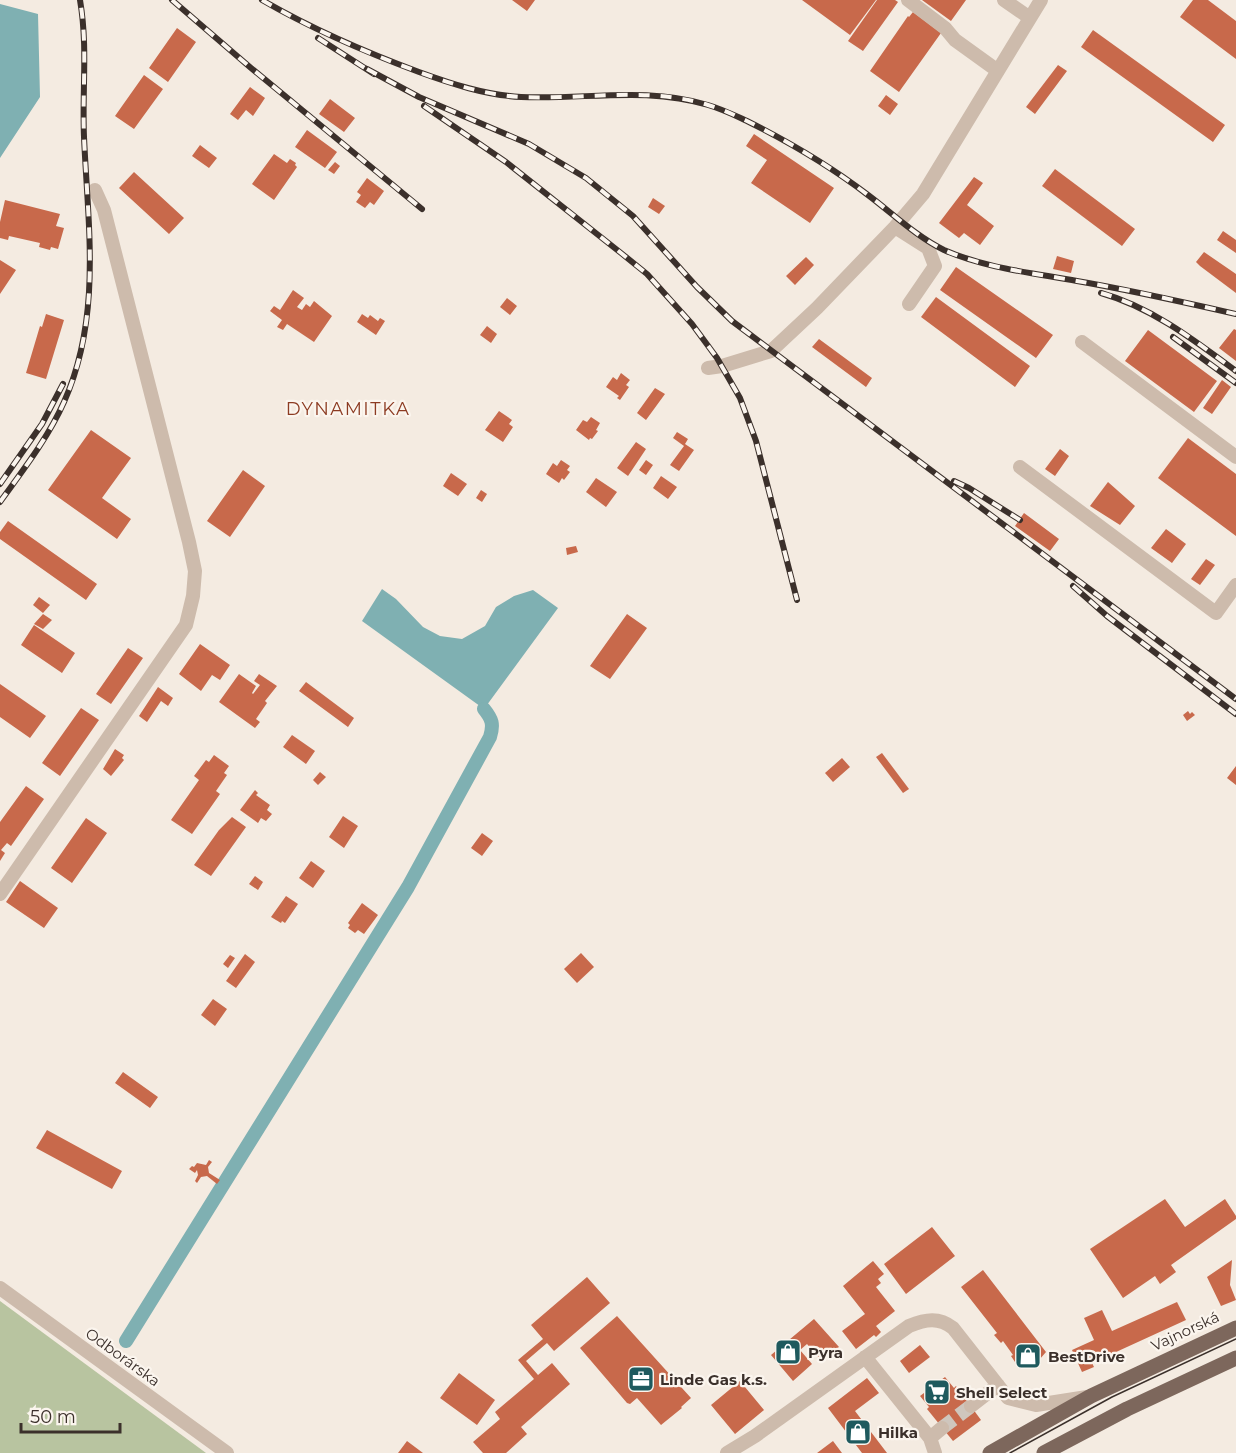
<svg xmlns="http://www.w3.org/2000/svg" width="1236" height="1453" font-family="Montserrat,sans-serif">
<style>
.green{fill:#b8c4a0}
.water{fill:#7fb0b2}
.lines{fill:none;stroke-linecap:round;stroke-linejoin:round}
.canal{stroke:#7fb0b2;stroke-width:14}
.building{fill:#c8694b}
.minor-tunnel{stroke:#cfc6bd;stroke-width:14;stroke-dasharray:14 7;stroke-linecap:butt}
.minor{stroke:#cdbbac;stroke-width:14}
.major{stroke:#7d675c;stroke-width:15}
.tram{stroke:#3b302b;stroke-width:1.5}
.rail-casing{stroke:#3b302b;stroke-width:6}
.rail{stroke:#fbf5ee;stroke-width:4;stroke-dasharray:11;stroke-linecap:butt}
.labels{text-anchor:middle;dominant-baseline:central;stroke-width:4.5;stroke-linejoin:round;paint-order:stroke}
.street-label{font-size:15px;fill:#3b302b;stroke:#fbf5ee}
.poi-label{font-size:15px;font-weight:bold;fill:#3b302b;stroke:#fbf5ee;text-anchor:start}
.quarter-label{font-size:18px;letter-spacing:1.5px;fill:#8c3b22;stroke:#fbf5ee}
</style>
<rect width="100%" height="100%" fill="#f4ebe1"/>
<path class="green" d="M0,1301L206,1453H0Z"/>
<path class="water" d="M0,4L38,14L40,97L0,158Z
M382,589L396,599L423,627L440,636L462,639L485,626L496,607L514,596L533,590L558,608L484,709L362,621Z"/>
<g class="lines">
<path class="canal" d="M126,1341L408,887L490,737C494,724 492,719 484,709"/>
</g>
<path class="building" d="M512,0H535L527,11Z
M802,0H876L850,35Z
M877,0H895L898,2L863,51L848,41Z
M922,0H966L951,21Z
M1193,0H1208L1236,21V59L1180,17Z
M913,12L941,33L899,92L870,71L908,16L909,17Z
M177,28L196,42L168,82L149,68Z
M1093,30L1225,125L1213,142L1081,47Z
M1058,65L1067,71L1035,114L1026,107Z
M144,75L163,89L134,129L115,116Z
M250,87L265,98L253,116L246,110L238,120L230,114Z
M886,95L898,104L890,115L878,106Z
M330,99L355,118L344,132L319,114Z
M307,130L337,152L325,168L295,147Z
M754,134L834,188L810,223L751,183L767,160L746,146Z
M200,145L217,158L209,168L192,156Z
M274,154L287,163L290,159L296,163L295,165L297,167L274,200L252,184Z
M335,162L340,166L334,174L328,170Z
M1055,169L1135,229L1122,246L1042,186Z
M134,172L184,218L169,234L119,188Z
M974,177L983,183L967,205L994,226L980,245L964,233L959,238L939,223Z
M367,178L384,191L374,205L370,202L365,208L356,202L361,195L357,192Z
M653,198L665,206L659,214L648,207Z
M5,200L60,214L56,226L64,228L58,249L51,247L50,250L39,247L40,243L9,236L8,240L0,238V222Z
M1223,231L1236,240V253L1217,240Z
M1204,252L1236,274V293L1200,266L1196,262Z
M1057,256L1074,261L1071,273L1053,269Z
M806,257L814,265L795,285L786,276Z
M0,260L16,270L0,294Z
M956,267L1053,335L1036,358L940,290Z
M293,290L304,298L297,307L302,310L306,304L310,307L314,301L332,316L314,342L287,324L283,330L277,327L282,320L270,311L274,306L280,310Z
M936,297L1030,366L1015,387L921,317Z
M507,298L517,306L510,315L500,307Z
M46,314L64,320L46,379L26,373L40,326L42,327Z
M362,314L368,318L370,315L378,321L380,318L385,321L376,335L357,322Z
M487,326L497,334L491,343L480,335Z
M1234,329L1236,330V361L1219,348Z
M1148,330L1217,381L1194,412L1125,361Z
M819,339L872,378L866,387L812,347Z
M621,373L630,380L626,385L629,387L620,400L617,398L619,396L606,387L613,377L617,380Z
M1222,380L1231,387L1212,414L1203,408Z
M655,388L665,394L646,420L637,413Z
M499,411L512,420L509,424L513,427L503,442L485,430Z
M591,417L600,423L596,430L598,431L592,439L590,438L589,440L576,430L583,420L587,422Z
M91,430L131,458L102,498L131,519L117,539L48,490Z
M677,432L688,439L685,444L694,450L679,471L670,465L684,446L673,438Z
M1188,438L1236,474V536L1158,478Z
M636,442L646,449L628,476L617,468Z
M1060,449L1069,456L1055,476L1045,469Z
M561,460L570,466L567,470L570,472L564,480L562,478L559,483L546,474L553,463L557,466Z
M646,460L653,465L646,475L639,470Z
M243,470L265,486L230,537L207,521Z
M451,473L467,484L458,496L443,486Z
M661,476L677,487L668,499L653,488Z
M596,478L617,492L606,507L586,492Z
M1108,482L1135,506L1120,525L1090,506Z
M481,490L487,494L482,502L476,498Z
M1024,513L1059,539L1050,551L1015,526Z
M8,521L97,584L86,600L0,539V532Z
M1166,529L1186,544L1172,563L1151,548Z
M576,546L578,552L567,555L566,548Z
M1206,559L1215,565L1200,585L1191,579Z
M39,597L50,605L43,613L33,605Z
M43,614L52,620L43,629L34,624Z
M627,614L647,628L610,679L590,666Z
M34,625L75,653L62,673L21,645Z
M200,644L230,665L220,680L212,675L201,691L179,674Z
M128,648L143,658L111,704L96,694Z
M239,674L256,686L252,693L253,694L260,685L254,681L259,674L277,686L265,701L267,703L256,719L260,722L255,728L219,702Z
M306,682L354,718L348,727L299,691Z
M0,684L46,716L30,738L0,717Z
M158,687L173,698L168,706L161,701L147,722L139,716Z
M81,708L99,720L60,776L42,763Z
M1188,711L1190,714L1192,712L1195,715L1187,721L1183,715Z
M292,735L315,751L306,764L283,747Z
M115,749L124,755L122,758L124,760L111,776L103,769Z
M882,753L909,789L903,793L876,757Z
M214,755L229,766L224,773L227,775L216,791L220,794L192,834L171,820L199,780L194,776L206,760L209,762Z
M842,758L850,767L833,782L825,773Z
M1236,766V785L1227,778Z
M320,772L326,777L318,785L313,780Z
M26,786L44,799L11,846L7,843L1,850L5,853L0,861V822Z
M255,790L258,793L256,795L270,805L267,810L272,814L266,821L261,818L258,823L240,810Z
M343,816L358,826L344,848L329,837Z
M232,817L246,827L211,876L194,865L219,830Z
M86,818L107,833L72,883L51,868Z
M482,833L493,841L482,856L471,848Z
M311,861L325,871L313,888L299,878Z
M255,876L263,882L258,890L249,884Z
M20,881L58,908L44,928L6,902Z
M286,896L298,904L285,923L282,921L281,923L271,917Z
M362,903L378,915L364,934L358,930L355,933L348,928L350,925L348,923Z
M581,953L594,967L577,983L564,969Z
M245,954L255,962L236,988L226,981Z
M230,955L235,958L228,968L223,964Z
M213,999L227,1009L215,1026L201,1015Z
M123,1072L158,1097L150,1108L115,1083Z
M47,1130L122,1171L112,1189L36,1148Z
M209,1160L212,1162L208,1167L209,1173L220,1180L217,1184L207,1176L201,1177L197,1183L195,1181L198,1175L197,1170L195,1173L189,1169L192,1166L194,1167L197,1163L206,1165Z
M1165,1199L1185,1227L1225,1199L1236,1216V1219L1171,1265L1176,1272L1160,1284L1155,1276L1123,1298L1090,1249Z
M932,1227L955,1256L906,1294L884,1264Z
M1232,1260L1230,1285L1236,1300L1221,1306L1207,1277Z
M873,1261L884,1274L878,1279L881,1283L876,1287L895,1311L876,1326L881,1332L876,1337L874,1335L856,1349L842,1331L865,1314L843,1286Z
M983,1270L1046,1352L1033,1367L1031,1364L1026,1366L1020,1363L1017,1365L1011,1356L1013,1355L1003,1341L1001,1343L994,1335L997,1333L961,1287Z
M587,1277L610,1303L554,1351L547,1343L526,1361L538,1375L552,1363L570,1384L521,1427L527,1434L506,1453H483L473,1442L500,1419L495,1412L534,1379L518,1360L543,1339L531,1325Z
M1177,1302L1186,1320L1092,1363L1094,1367L1082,1372L1072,1350L1094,1340L1084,1318L1102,1310L1112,1331Z
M617,1316L691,1398L681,1407L682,1408L661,1425L637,1398L630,1404L627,1403L580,1348Z
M814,1319L839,1347L822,1361L807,1344L800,1350L812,1364L793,1381L771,1355Z
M920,1345L930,1357L909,1373L900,1361Z
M459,1373L495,1400L477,1425L440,1398Z
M945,1377L954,1388L956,1386L981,1420L953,1441L927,1409L929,1407L920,1396Z
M867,1378L879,1393L855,1411L887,1453H862L828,1408Z
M740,1381L764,1410L735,1434L711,1405Z
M407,1441L423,1453H398Z
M833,1441L842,1453H817Z"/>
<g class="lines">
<path class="minor-tunnel" d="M942,1428L971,1406"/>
<path class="minor" d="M908,0L945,28L955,40L998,71
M1004,0L1030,18
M895,227L928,248L935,266L909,304
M1082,342L1236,457
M708,368L722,366L771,351L817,308L895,227L923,194L1041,0
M1020,467L1216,613L1236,585
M0,894L186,625L193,596L195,571L189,542L104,210L95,190
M0,1288L227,1453
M865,1357L930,1438
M971,1406L998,1385
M727,1453L755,1436L909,1326C926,1319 939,1317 953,1328L1008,1398L1036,1405L1087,1397
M935,1453L930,1438L942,1428"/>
<path class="major" d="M990,1453L1091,1396L1236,1328
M1044,1453L1127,1409L1236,1358"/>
<path class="tram" d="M1010,1453L1112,1397L1236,1339"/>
<defs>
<path id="rail" d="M172,0L251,68L422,209
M262,0C312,29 365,52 419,72C452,84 485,95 521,97C584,100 646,86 708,105C722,109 734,115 747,121C789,142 830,166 868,195C892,213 917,237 944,250C985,268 1033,273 1077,281C1130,290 1183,302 1236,314
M318,38L374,74
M367,69L419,97L529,144L586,178L633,216L697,287L732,321L1236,699
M424,106L506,162L621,253L647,274L692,324L717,358L740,398L756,441L797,600
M1101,293C1151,307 1194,340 1236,371
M1173,337L1236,383
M954,481L969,488L1020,520
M0,484L42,424L63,384
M0,502C23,470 48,438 64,402C102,317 88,227 84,137C82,90 88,47 80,0
M1073,586L1107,616L1236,714"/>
</defs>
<use href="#rail" class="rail-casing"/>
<use href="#rail" class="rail"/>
</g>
<defs>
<symbol id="shop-square" viewBox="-11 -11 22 22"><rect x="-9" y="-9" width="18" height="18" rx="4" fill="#1f5a5e" stroke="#fbf5ee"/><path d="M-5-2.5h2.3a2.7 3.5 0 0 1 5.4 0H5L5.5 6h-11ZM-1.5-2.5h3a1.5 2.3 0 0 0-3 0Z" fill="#fff"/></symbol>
<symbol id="office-square" viewBox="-11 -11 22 22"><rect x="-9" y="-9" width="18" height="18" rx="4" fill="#1f5a5e" stroke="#fbf5ee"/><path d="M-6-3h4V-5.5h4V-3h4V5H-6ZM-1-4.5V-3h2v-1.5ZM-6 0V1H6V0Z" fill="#fff"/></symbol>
<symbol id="supermarket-square" viewBox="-11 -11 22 22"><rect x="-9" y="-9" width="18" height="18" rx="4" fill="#1f5a5e" stroke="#fbf5ee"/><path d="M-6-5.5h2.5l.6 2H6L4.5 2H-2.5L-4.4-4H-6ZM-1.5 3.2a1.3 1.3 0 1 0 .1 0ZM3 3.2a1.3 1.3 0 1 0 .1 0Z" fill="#fff"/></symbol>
</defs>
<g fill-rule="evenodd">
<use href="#shop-square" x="773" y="1337" width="30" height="30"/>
<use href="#shop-square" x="1013" y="1341" width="30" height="30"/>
<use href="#office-square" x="626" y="1364" width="30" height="30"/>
<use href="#supermarket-square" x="922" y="1377" width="30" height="30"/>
<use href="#shop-square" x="843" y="1417" width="30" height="30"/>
</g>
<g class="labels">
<g class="street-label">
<text transform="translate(1185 1331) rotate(-25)">Vajnorská</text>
<text transform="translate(123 1357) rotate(36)">Odborárska</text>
</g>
<g class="poi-label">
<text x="808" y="1352">Pyra</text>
<text x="1048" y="1356">BestDrive</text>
<text x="660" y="1379">Linde Gas k.s.</text>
<text x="956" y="1392">Shell Select</text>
<text x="878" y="1432">Hilka</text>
</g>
<g class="quarter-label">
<text x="348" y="409">DYNAMITKA</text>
</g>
</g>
<path d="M21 1423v9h99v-9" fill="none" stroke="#3b302b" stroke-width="3"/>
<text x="30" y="1423" font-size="18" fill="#3b302b" stroke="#fbf5ee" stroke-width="4.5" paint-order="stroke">50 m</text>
</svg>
